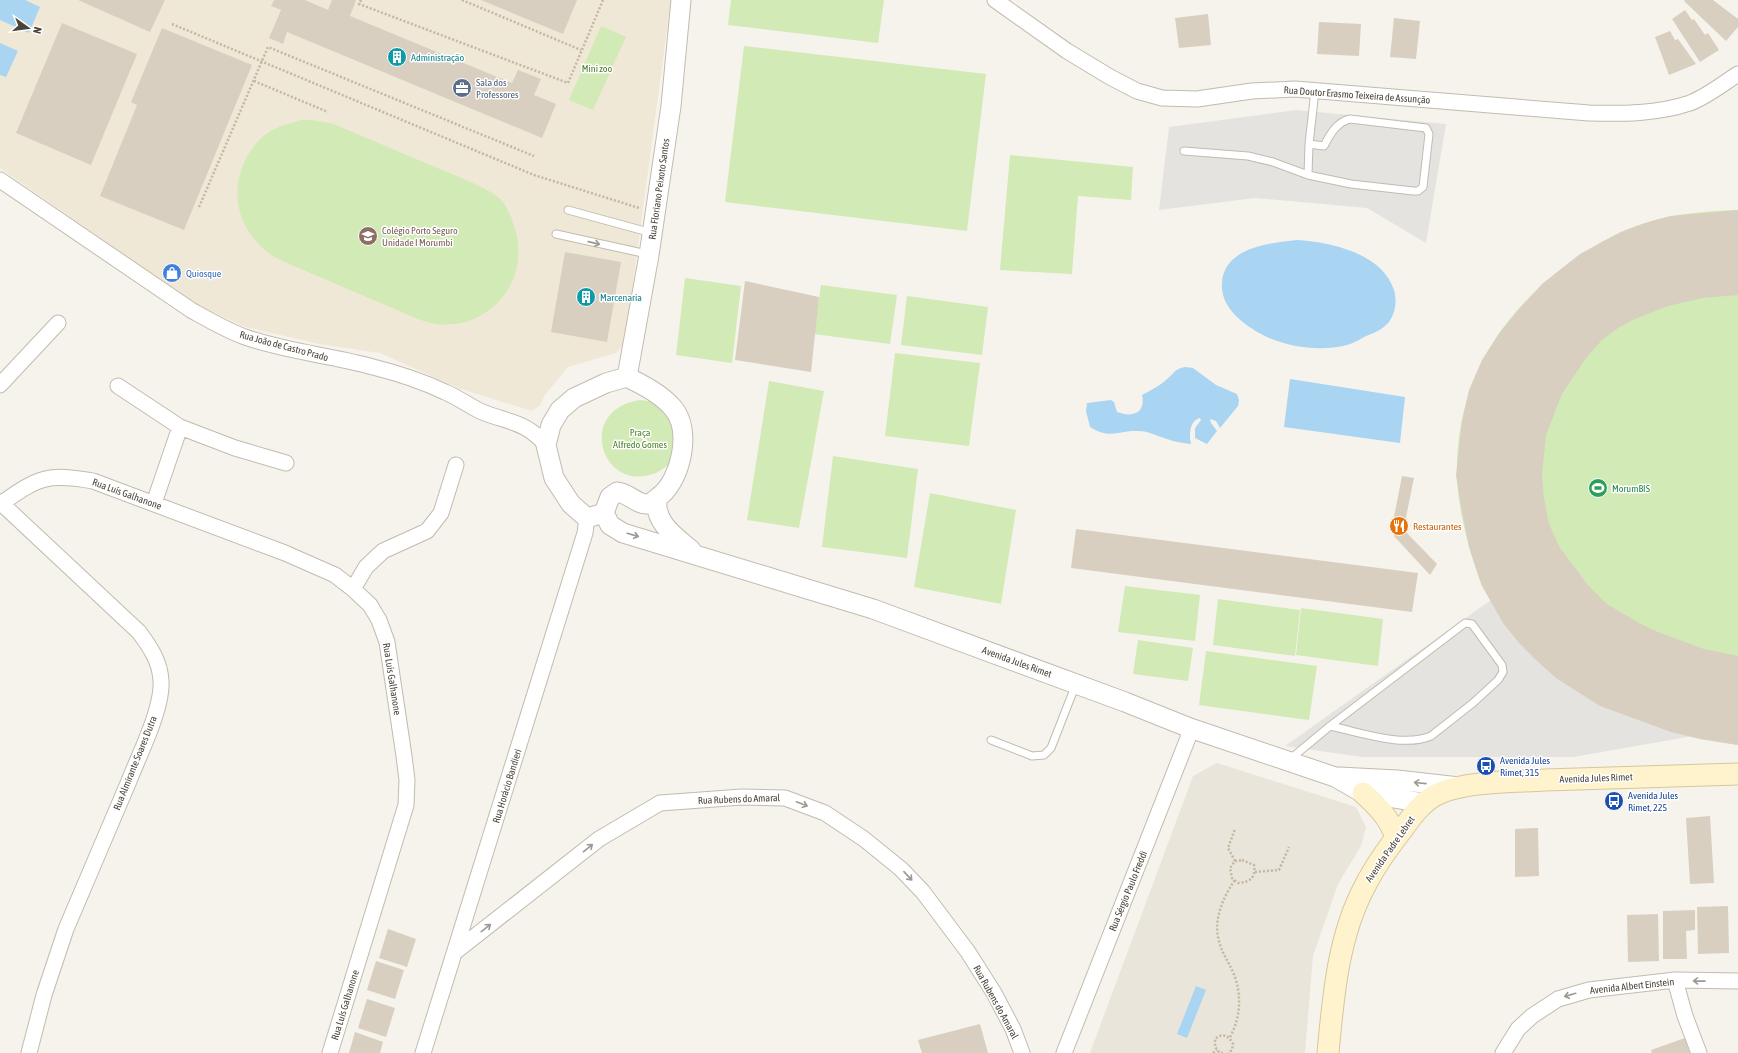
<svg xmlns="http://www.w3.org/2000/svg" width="1738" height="1053" font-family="'Asap Condensed',sans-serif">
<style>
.residential{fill:#eae5da}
.education{fill:#efe8d6}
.green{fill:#d2eab5}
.parking{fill:#e5e3e0}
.water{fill:#a9d4f2}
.building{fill:#d8cfc1}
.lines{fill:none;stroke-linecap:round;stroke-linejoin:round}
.service-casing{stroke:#c2bbae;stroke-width:9}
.minor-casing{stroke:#c2bbae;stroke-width:17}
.tertiary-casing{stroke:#c2bbae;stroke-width:21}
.secondary-casing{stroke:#d6c79b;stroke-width:23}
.path{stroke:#c4b79f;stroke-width:2.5;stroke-dasharray:2 2;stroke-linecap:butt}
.service{stroke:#fff;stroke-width:7}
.minor{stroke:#fff;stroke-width:15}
.tertiary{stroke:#fff;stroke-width:19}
.secondary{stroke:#fff3cd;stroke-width:21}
.oneway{stroke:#9c9892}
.labels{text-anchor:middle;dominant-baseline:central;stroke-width:3;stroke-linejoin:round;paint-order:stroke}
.culture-label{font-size:10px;fill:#0d838f;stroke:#fff;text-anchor:start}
.park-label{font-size:10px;fill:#4a7f2a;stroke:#fff}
.service-label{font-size:10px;fill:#4e5e75;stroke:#fff;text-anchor:start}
.street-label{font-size:10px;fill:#4b4439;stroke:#fff}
.education-label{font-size:10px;fill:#785e54;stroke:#fff;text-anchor:start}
.shop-label{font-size:10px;fill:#366cbe;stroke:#fff;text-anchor:start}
.leisure-label{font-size:10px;fill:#27864d;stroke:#fff;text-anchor:start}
.food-label{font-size:10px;fill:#c56008;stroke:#fff;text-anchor:start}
.transit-label{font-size:10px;fill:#164399;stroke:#fff;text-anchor:start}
</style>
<rect width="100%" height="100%" fill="#f6f3ec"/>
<path class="residential" d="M1217,763L1356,807L1366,827L1361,846L1338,884L1313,956L1305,1053H1090L1193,776Z"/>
<path class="education" d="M0,0H671L625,343L616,353L568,367L545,395L540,405L532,411L458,388L380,353L319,344L245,327L195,304L0,168Z"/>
<path class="green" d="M731,0H884L878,43L728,25Z
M601,26L626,37L593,110L569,100Z
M744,46L986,74L967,231L725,202Z
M300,120H310L331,123L473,183C483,188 495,193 502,201C507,207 511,216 513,223C537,284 479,343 418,319L294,266C284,261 273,258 265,250C237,227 229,189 247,157C253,147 259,138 269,132C278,126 290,124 300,120Z
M1010,155L1133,167L1131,200L1078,196L1072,274L1000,270Z
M1738,210V745L1700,739L1482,586C1470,555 1457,507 1457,474C1456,391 1492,325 1556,273C1583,252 1612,233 1645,223C1675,213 1707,211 1738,210Z
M685,278L741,286L732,363L676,355Z
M821,285L897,295L890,344L814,334Z
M907,296L988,307L982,355L901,345Z
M895,353L980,363L969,446L885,436Z
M769,381L824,391L799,528L747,520Z
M641,400L653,402L672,417C673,425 677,446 675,453C672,463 662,471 653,474C600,492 576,408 641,400Z
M833,456L918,469L907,558L822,547Z
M930,493L1016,510L1001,604L914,587Z
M1125,586L1200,595L1195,641L1118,632Z
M1218,599L1300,610L1295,656L1213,645Z
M1301,608L1383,619L1378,666L1296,655Z
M1138,640L1193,648L1188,681L1133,674Z
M1206,651L1317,666L1309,720L1199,705Z"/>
<path class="parking" d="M1296,110L1446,124L1426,243L1367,208L1255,198L1159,210L1169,127Z
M1498,595L1693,736L1573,757H1362L1285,746Z"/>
<path class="water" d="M0,0H25L40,7L29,33L0,20Z
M0,43L18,51L6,77L0,75Z
M1297,240C1330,242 1382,253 1394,290C1397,301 1396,312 1389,322C1383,329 1375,333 1366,336C1360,339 1354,343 1347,345C1316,353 1277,346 1251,328C1236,318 1220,303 1222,282C1225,247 1270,243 1297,240Z
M1185,367L1193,368L1216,385L1237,394L1239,400L1238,406L1220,428L1216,421L1210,419L1211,423L1217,431L1207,444L1195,438V428L1201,420L1200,418C1189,421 1189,435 1191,444C1183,443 1175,442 1167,439C1157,436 1149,431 1138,431C1117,430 1111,440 1090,427L1086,411L1087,403L1111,400L1114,402L1117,412C1133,418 1146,413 1142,395C1151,390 1160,386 1167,379C1176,372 1173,370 1185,367Z
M1290,379L1405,397L1400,443L1284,427Z
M1196,986L1206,990L1187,1038L1177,1034Z"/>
<path class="building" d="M78,0H165L150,32Z
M274,0H305L328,10L332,0H356L350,16L512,83L518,70L541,79L534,95L556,104L542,138L287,32L283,44L269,38L281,10L271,6Z
M481,0H577L563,34Z
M1685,0H1713L1738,19V27L1726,41L1684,1Z
M1685,10L1692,20L1694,19L1705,35L1708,33L1719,50L1700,62L1672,19Z
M1208,14L1211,45L1179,48L1175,18Z
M1394,18L1420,21L1416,59L1390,57Z
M1319,22L1361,24L1359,56L1317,54Z
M62,23L137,54L91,165L16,133Z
M162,28L252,65L184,230L100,196L137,105L131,102Z
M1670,31L1675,40L1678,39L1696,64L1669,75L1655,37Z
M1738,210V295L1703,298L1668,306L1635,319L1618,328L1602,340L1586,358L1562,394L1546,435L1542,475L1544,498L1549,524L1560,548L1588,585L1607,604L1639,623L1658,632L1704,649L1738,656V745L1700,739L1671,732L1600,706L1556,678L1537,661L1519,643L1503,623L1482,586L1469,547L1460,501L1456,475L1462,421L1469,390L1482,360L1500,332L1521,307L1542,284L1580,254L1621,232L1645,223L1670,216Z
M565,252L621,262L607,342L551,332Z
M745,281L819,297L811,372L735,360Z
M1402,476L1414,478L1405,522V531L1437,564L1430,575L1394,536L1393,522Z
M1076,529L1418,573L1412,612L1071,568Z
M1710,816L1714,883L1690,884L1686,818Z
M1538,828L1539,876L1515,877V829Z
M1728,906L1729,953L1698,954L1697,907Z
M1695,910V930L1686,931L1687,959H1663V911Z
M1658,914L1659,961L1628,962L1627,915Z
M388,929L416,939L407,967L379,958Z
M376,961L404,970L395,999L367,990Z
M367,999L395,1008L386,1037L358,1028Z
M980,1024L988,1053H922L918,1040Z
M355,1032L383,1042L380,1053H349Z
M1685,1038L1690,1053H1652L1651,1050Z"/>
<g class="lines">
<defs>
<path id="service" d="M1309,144L1324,146C1330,134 1337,122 1350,119L1426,128L1429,134L1423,187L1418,191H1413L1351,184L1308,175L1309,144L1315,91
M1184,151L1248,156L1273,162L1308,175
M568,210L652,233
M556,234L647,254
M991,740L1032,756L1044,755L1051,748L1076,684
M1289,760L1330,726L1465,623L1472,624L1502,665L1503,672L1498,680L1473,703L1431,736C1403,748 1359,732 1330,726"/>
<path id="minor" d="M995,0L1067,51L1110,77L1137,91L1162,98L1197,99L1252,91L1295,89L1589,113C1623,114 1657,114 1690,103C1706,97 1724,83 1738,74
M0,180L191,310C209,320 226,330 245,337C287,352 331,355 373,367C397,373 422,381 445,392C457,397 468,405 480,411C508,423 524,420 546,445
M0,385L58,323
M118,386L180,427L235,448L286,463
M0,502L139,632C150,647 160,661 161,681C163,708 139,755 129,781C108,830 87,880 66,929L44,995L29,1053
M2,503C39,477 48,473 93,481L285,553L335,575L353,589L370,605L379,620L387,642L404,756L407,780L406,805L330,1053
M154,503L180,427
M353,589L366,567L383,551L427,531L441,513L456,465
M455,952L599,839L660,803L742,797L785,798L825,813L864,839L901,869L923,892L968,952L994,993L1013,1029L1022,1053
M1675,980L1685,1016L1699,1053
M423,1053L585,533L587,518
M1064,1053L1188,738L1190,728
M1503,1053L1518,1029L1532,1016L1558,999L1589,990L1675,980L1738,981"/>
<path id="tertiary" d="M627,377C643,385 661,394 673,408C692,430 681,478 661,495C657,498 652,503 648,504C637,505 629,493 617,492L610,497L604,513L587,518L571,504L554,478L546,445L551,425L560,410L574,398L606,383Z
M627,377L649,255L671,106L681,0
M657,499C654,523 675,536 691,550
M604,513L610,525L623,533L873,609L1125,702L1190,728L1335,777L1363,793L1424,803
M1339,777L1397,780L1459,787"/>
<path id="secondary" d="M1363,793C1378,806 1389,818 1396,837
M1328,1053C1333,998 1338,936 1365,886C1375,866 1388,848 1402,830C1412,816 1423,800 1440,793C1468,781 1514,782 1545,780C1609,778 1674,776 1738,774"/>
</defs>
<use href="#service" class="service-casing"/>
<use href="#minor" class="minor-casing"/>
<use href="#tertiary" class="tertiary-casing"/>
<use href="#secondary" class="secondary-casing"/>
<path class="path" d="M361,0L359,4L568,83L603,0
M462,0L581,50
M172,24L534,175L639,208
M254,81L328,112
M199,207L268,47L534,156
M1242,860L1254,865C1256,878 1250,882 1238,883L1232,878L1230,868L1235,861Z
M1235,861L1228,848L1235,829
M1255,872L1279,870L1289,847
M1230,1037C1241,1017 1242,993 1233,972C1228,961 1222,953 1219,941C1213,920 1223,897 1235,880
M1213,1053L1217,1050
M1223,1053H1220L1215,1047V1039C1223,1032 1229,1036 1233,1044L1232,1050L1228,1053"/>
<use href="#service" class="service"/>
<use href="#minor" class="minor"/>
<use href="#tertiary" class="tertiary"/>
<use href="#secondary" class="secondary"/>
</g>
<defs><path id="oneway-shaft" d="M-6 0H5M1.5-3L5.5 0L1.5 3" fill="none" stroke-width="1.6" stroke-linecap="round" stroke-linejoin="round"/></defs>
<g class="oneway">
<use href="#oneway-shaft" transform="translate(594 243) rotate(13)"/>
<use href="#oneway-shaft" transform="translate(633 535) rotate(16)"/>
<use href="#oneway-shaft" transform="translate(1420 783) rotate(-174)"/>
<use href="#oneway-shaft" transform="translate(802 804) rotate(21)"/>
<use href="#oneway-shaft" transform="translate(588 848) rotate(-39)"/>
<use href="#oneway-shaft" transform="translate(908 876) rotate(47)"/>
<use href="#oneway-shaft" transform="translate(486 928) rotate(-38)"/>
<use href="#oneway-shaft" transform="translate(1699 981) rotate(-179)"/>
<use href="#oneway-shaft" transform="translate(1570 995) rotate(164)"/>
</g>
<defs>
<symbol id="building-disc" viewBox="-11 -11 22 22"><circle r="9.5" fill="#0f9aa8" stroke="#fff"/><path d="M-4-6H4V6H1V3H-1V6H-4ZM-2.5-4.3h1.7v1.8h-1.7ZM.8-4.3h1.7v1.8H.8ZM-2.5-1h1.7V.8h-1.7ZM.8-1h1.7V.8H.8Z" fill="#fff"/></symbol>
<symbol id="office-disc" viewBox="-11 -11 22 22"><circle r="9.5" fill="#5c6f8a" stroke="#fff"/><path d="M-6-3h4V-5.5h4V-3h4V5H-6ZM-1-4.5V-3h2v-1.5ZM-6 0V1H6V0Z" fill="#fff"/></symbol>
<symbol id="school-disc" viewBox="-11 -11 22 22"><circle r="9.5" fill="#8d6e63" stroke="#fff"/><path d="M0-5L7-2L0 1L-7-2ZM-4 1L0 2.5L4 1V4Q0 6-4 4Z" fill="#fff"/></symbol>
<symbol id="shop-disc" viewBox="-11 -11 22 22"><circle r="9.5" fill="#3f7fe0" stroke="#fff"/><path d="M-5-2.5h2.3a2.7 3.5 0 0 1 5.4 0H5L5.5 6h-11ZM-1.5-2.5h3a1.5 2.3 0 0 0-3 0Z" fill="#fff"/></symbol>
<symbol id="stadium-disc" viewBox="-11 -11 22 22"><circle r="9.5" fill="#2e9e5b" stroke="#fff"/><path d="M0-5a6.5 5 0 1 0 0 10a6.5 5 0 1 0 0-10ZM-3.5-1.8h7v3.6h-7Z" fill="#fff"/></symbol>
<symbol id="restaurant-disc" viewBox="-11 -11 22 22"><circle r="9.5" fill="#e8710a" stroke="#fff"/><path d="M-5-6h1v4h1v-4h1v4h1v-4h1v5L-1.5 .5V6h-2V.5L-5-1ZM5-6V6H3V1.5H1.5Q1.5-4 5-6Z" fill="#fff"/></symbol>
<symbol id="bus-disc" viewBox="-11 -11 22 22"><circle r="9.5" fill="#1a4fb4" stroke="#fff"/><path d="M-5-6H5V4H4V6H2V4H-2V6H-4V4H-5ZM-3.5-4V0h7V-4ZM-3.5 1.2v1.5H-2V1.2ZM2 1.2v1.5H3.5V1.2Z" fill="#fff"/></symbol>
</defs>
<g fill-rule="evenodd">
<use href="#building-disc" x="386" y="46" width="22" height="22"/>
<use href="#office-disc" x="451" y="77" width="22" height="22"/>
<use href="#school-disc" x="357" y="225" width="22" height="22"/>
<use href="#shop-disc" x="161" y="262" width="22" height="22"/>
<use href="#building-disc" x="575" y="286" width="22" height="22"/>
<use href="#stadium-disc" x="1587" y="477" width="22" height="22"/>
<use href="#restaurant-disc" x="1388" y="515" width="22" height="22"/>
<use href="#bus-disc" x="1475" y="755" width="22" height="22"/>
<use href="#bus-disc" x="1603" y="790" width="22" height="22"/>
</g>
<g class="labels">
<g class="culture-label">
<text x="411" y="57">Administração</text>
<text x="600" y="297">Marcenaria</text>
</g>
<g class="park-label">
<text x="597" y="68">Mini zoo</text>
<text x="640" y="432">Praça<tspan x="640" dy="12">Alfredo Gomes</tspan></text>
</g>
<g class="service-label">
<text x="476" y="82">Sala dos<tspan x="476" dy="12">Professores</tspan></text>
</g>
<g class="street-label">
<text transform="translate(1357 95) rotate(4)">Rua Doutor Erasmo Teixeira de Assunção</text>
<text transform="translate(659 189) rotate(-82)">Rua Floriano Peixoto Santos</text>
<text transform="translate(284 346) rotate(15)">Rua João de Castro Prado</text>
<text transform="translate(127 494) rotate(20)">Rua Luís Galhanone</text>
<text transform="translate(1017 662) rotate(20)">Avenida Jules Rimet</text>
<text transform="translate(392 679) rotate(81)">Rua Luís Galhanone</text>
<text transform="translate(135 763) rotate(-68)">Rua Almirante Soares Dutra</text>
<text transform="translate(1596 778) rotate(-2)">Avenida Jules Rimet</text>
<text transform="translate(507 786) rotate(-73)">Rua Horácio Bandieri</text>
<text transform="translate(739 799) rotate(-2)">Rua Rubens do Amaral</text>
<text transform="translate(1390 849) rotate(-55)">Avenida Padre Lebret</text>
<text transform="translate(1128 891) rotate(-68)">Rua Sérgio Paulo Freddi</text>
<text transform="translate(1632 986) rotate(-6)">Avenida Albert Einstein</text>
<text transform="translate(996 1002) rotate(61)">Rua Rubens do Amaral</text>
<text transform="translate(345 1005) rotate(-73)">Rua Luís Galhanone</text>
</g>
<g class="education-label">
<text x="382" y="230">Colégio Porto Seguro<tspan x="382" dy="12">Unidade I Morumbi</tspan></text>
</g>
<g class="shop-label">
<text x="186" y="273">Quiosque</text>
</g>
<g class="leisure-label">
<text x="1612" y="488">MorumBIS</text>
</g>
<g class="food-label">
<text x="1413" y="526">Restaurantes</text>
</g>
<g class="transit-label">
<text x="1500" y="760">Avenida Jules<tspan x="1500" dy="12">Rimet, 315</tspan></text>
<text x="1628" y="795">Avenida Jules<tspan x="1628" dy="12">Rimet, 225</tspan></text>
</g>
</g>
<g transform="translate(28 28) rotate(104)" stroke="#ffffff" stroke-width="3" paint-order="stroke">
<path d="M0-3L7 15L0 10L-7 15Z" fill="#4b4439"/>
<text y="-6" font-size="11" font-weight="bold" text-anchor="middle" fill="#4b4439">N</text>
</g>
</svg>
